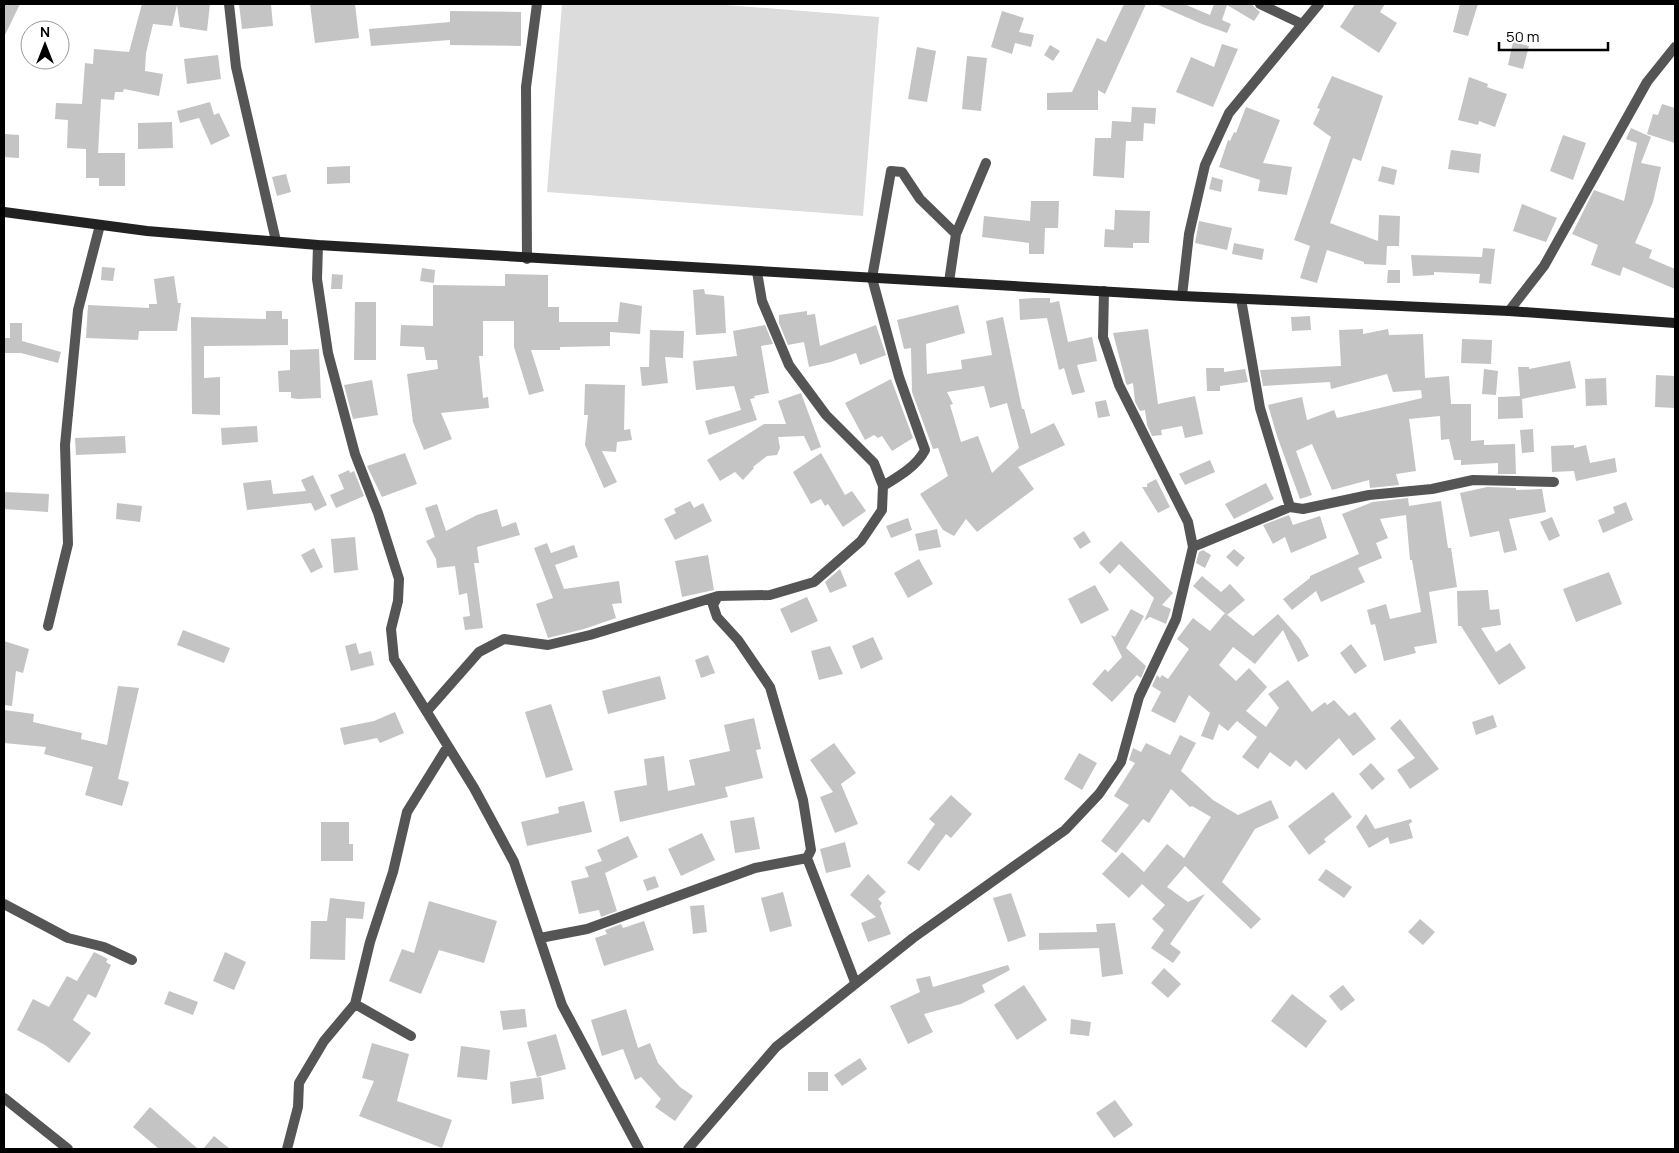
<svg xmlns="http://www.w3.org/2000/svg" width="1679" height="1153" font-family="Manrope,sans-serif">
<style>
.green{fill:#dcdcdc}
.building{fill:#c4c4c4;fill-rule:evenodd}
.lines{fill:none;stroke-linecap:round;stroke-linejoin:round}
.minor{stroke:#555;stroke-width:10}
.secondary{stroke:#222;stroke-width:10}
</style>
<rect width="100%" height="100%" fill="#fff"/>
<path class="green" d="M562,4H713L879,17L863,216L547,192Z"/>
<path class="building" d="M4,4H20L4,37Z
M142,4H210L207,31L180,27L177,5L172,26L153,24L146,53L145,71L163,74L159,96L124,89L123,92H115L114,100L101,99L98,153H125V186H99V178H86V149L67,148L68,120L55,119L56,103L82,104L85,63L93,64L94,49L129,52Z
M239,4H271L273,26L242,29Z
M310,4H355L359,38L315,43Z
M1124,4H1146L1105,94L1098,90V110H1047V93L1072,92L1097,38L1106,42Z
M1156,4H1184L1210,15L1214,4H1251L1260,12L1254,21L1227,5L1222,20L1231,24L1227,33L1202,24Z
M1355,4H1385L1380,12L1397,23L1379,53L1340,27Z
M1460,4H1478L1468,36L1453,32Z
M450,11L521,12V46L450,45V40L371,46L369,29L450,22Z
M1002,11L1024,18L1019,32L1034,35L1031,47L1015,43L1012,54L991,47Z
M1513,42L1529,46L1523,69L1508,65Z
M1222,44L1238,49L1213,107L1176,92L1191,57L1214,67Z
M1050,45L1060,51L1053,61L1044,55Z
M917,47L936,51L927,102L908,99Z
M218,55L221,79L187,84L184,59Z
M967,56L987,58L981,111L962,109Z
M1332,76L1383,96L1361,161L1353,158L1330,223L1378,241L1379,215L1400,216L1399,246H1387L1386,265L1364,264V262L1327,250L1317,283L1300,278L1310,246L1294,240L1331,137L1313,124L1320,109L1317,108Z
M1469,77L1488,84L1487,87L1507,94L1495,127L1479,121L1478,125L1458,120Z
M210,102L214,115L219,113L230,136L211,145L199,118L180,123L177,111Z
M1662,104L1675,108V143L1647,134L1653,114L1658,115Z
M1132,107L1156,108L1155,124L1144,123L1143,141H1126L1124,178L1093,176L1095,138H1111L1112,121L1131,122Z
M1246,107L1280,120L1263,163L1292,167L1287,195L1258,191L1260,180L1219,167L1228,140L1230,141L1234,132L1236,133Z
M172,122L173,148L138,149V123Z
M1631,128L1651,137L1641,163L1661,167L1653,202L1635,243L1652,250L1649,258L1675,269V289L1623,267L1620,276L1591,265L1598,245L1572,234L1594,190L1624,201L1637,143L1626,139Z
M4,134L19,135V158L4,157Z
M1563,135L1586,143L1573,180L1550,171Z
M1451,150L1481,154L1479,173L1448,169Z
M350,166V183L327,184V167Z
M1382,166L1397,170L1394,185L1378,181Z
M286,174L291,192L277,196L272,177Z
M1212,177L1223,180L1221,192L1209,189Z
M1031,201H1059L1058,228H1045L1044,254H1029V243L982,237L984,216L1030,221Z
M1522,204L1557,218L1546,242L1513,231Z
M1115,210L1150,211L1149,243H1133V248L1104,247L1105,229L1114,230Z
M1199,221L1232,228L1227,250L1195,243Z
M1234,243L1264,249L1262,260L1232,254Z
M1483,248L1495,249L1491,284L1479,283L1480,274L1434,272V275L1413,276L1411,255L1482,257Z
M102,267L115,268L113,281L101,280Z
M422,268L435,270L434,283L420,281Z
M1388,270H1400V283H1387Z
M332,274L343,275L342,289H331Z
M505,274L548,275V307H559V322H618L620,302L642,306L640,334L610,332V346L560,347V350H531L544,391L529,395L514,347V321H483V356H479L483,398L488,397L489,408L441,413L452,439L424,450L413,422L407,374L438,369L437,360H426L424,347L400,346L401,325L433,326V285L505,286Z
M174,276L178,303H181L177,331H139L138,340L86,338L88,305L149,308V304H157L154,279Z
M704,289L705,294L724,296L726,333L696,335L693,290Z
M1035,298H1050V303L1059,301L1068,342L1092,337L1097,361L1077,365L1085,392L1072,395L1064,368L1059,370L1047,318L1020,320L1019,299Z
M355,302H376V360H354Z
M958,305L965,333L926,344L927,374L962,369L961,360L992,355L986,321L1003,317L1022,409H1024L1031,434L1054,423L1065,445L1018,467L1034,489L977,532L966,519L954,536L943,530L920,494L948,476L938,448L933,449L912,392L911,348L904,349L897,320ZM984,386L990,408L1007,403L1019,448L992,473L978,436L961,442L950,405L953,404L947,392Z
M266,311H282V319H288V345L204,346V378L220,377V415L192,414L191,317L266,319Z
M807,311V315L815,314L820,346L876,325L886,355L860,365L856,353L831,362L809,367L804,342L788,345L779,323V315Z
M1310,316L1311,330L1292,331L1291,317Z
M10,323H22V341L61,352L58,363L21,353H4V338H10Z
M765,325L773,344L761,346L769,393L754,396L755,398L750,399L757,420L709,435L705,421L741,410L734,386L696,390L693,361L737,356L733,331Z
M1148,329L1158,404L1195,396L1203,434L1185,438L1182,426L1161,430L1162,435L1152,436L1147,425L1145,410L1140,411L1135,402L1133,383L1127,385L1126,383L1113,333Z
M1363,329V334L1388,329L1389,335L1423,334L1425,378L1449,376L1451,404H1471V441L1484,440V445L1515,444L1516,474H1498V463L1461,465V460H1454L1449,439L1441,440L1440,416L1409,419L1416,471L1396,474L1399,485L1370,488L1369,480L1332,490L1312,444L1296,451L1312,495L1300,499L1277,436L1268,405L1302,397L1307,420L1334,410L1337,418L1422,398L1421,390L1393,392L1387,374L1331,389L1330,382L1263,386L1260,370L1341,366L1339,330Z
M650,330L684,331L683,358L665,357L668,383L642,386L640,367H649Z
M1462,339L1492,340L1491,364L1461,363Z
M319,349L321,398L298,399L291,398V392H279L278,371L290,370V350Z
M1570,361L1576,388L1522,399L1523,418L1498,419V397L1520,396L1518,367H1529V369Z
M1206,368H1224V372L1245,369L1248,382L1220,386V391H1207Z
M1484,369L1498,371L1496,395L1482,394Z
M1656,375L1675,376V408L1655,407Z
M1606,378L1607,405L1586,406L1585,379Z
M891,379L913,438L892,451L882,436L878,438L874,435L865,440L845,403Z
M372,380L378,415L353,419L344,385Z
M585,384L625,385L624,430L630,429L632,440L617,442L616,452L602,451L617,482L604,488L585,445L588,415H584Z
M801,393L821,447L811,451L804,436L778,437L780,448L777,455L767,456L753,467L754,468L743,480L735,472L720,481L707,460L764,424H786L778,401Z
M1106,400L1110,416L1098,418L1095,402Z
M257,426L258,442L222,445L221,428Z
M1533,429L1534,452L1522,453L1520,430Z
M125,436L126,453L76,455L75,438Z
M1574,445V448L1586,445L1590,463L1615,458L1617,472L1576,481L1574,471L1552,472L1551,446Z
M405,453L417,484L382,497L367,466Z
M821,453L845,495L852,491L866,511L843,527L828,504L825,506L821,499L811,504L793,472Z
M1210,460L1215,472L1185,485L1179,474Z
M349,470L350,473L354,471L364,496L336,508L330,495L344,489L338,475Z
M313,475L327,505L315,511L311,503L247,510L243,483L271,480L273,494L306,491L301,480Z
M1156,479L1170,507L1158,513L1142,487H1147V484Z
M1266,483L1274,499L1234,519L1225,504Z
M1487,487L1516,488V490L1542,489L1546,512L1509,519L1517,550L1504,553L1499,531L1470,537L1460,493Z
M4,492L49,494L48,512L4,509Z
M1408,498L1409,506L1441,501L1448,548H1451L1457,587L1429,592L1437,643L1414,647L1416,653L1384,661L1375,624L1371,625L1367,610L1386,604L1390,619L1421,612L1412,560H1410L1406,515L1380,519L1388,538L1376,543L1382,558L1358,568L1365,582L1321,602L1316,591L1292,610L1283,599L1310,578V576L1359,554L1342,514L1373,502Z
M690,501L694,508L703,503L712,521L675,540L664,519L676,513L674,509Z
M1626,502L1633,520L1603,533L1598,520L1615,513L1613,507Z
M117,503L142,506L140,522L116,519Z
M437,504L446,531L477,515L497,509L502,527L516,522L520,535L477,547L479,563H474L483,628L465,630L463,617L470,616L467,593L459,595L455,566L437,568L436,559L426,541L435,537L425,508Z
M1289,515L1293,525L1320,516L1327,538L1291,553L1285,537L1273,544L1263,525Z
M1552,517L1560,536L1549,541L1540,522Z
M908,518L912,530L891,538L886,526Z
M937,529L941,547L919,551L915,534Z
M1084,531L1091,542L1080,549L1073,538Z
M355,537L358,570L334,573L331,539Z
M1121,541L1173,593L1162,605L1171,609L1166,624L1150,617L1144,621L1154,598L1119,564L1110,574L1099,563Z
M547,543L551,553L574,545L578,557L555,565L564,589L619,581L622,603L612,604L616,618L584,629L548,638L536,604L553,598L534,548Z
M314,548L323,567L311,573L301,555Z
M1234,549L1245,558L1237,567L1226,557Z
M1203,550L1211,555L1205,568L1196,563L1199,552Z
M708,555L714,590L682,597L675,561Z
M919,559L933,584L908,598L894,573Z
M840,569L847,586L830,593L825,582Z
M1609,572L1622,604L1576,622L1563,589Z
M1202,576L1221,592L1230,584L1245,600L1227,615L1193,586Z
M1095,585L1109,610L1081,624L1068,599Z
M1488,590L1490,610L1499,609L1501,625L1481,628L1496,652L1510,643L1526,668L1499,685L1461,626H1458L1457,591Z
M807,597L818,621L791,633L780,609Z
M1131,609L1144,616L1126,648L1146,666L1141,678L1137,675L1112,702L1092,684L1105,669L1108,672L1122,657L1111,635L1115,637Z
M1225,613L1253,636L1278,614L1300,639L1309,656L1298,662L1283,630L1255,664L1233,647L1219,665L1236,681L1249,668L1267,687L1246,711L1266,727L1279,708L1268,694L1288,680L1312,712L1325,702L1327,705L1334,700L1349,716L1355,712L1376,739L1353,756L1339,738L1306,770L1296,760L1290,767L1270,752L1258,769L1242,757L1257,737L1237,721L1228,731L1219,724L1213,740L1201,736L1210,713L1189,695L1175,723L1151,711L1161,692L1152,686L1157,675L1160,678L1162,675L1168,679L1189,649L1177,639L1193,618L1210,631Z
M183,630L230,648L224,663L177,645Z
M873,637L883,659L861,669L852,646Z
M4,641L29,649L23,673L16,671L12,706L4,705Z
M356,643L359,654L371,651L374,665L351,671L345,646Z
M1351,644L1367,666L1355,674L1340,653Z
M830,646L843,674L819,680L811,651Z
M708,655L715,673L701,678L695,660Z
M660,676L666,699L608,714L602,691Z
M118,686L139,688L118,779L129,782L122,806L85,795L93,767L44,754L46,747L4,743V710L34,714L33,722L82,733L81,739L107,745Z
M551,704L573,770L546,778L525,712Z
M395,712L404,733L380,743L377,738L344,745L340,728L374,721Z
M1493,715L1497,727L1476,735L1472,722Z
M754,718L761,749L756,750L763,778L725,787L728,797L620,822L614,791L647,785L644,759L664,756L668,791L695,785L689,760L730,751L724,725Z
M1400,719L1439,769L1410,789L1397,770L1415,758L1390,728Z
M1180,735L1196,743L1181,771L1213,800L1238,815L1271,800L1279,818L1255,829L1222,882L1261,919L1251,929L1185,866L1167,887L1188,902L1205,894L1170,944L1181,952L1173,963L1151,948L1164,930L1152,919L1165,905L1142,884L1129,898L1102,874L1122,852L1144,872L1167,844L1184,858L1211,817L1192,806L1190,807L1171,789L1149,823L1143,819L1116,853L1101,841L1129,805L1114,796L1135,763L1129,760L1133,748L1141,752L1146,743L1170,755Z
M834,743L856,773L841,784L858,824L835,833L820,797L833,792L810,760Z
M1079,753L1097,763L1082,790L1064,779Z
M1371,763L1385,779L1372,790L1359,774Z
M1333,792L1352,817L1324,839L1326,842L1309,855L1288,826Z
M951,795L972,814L951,838L946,834L919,871L907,863L935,824L929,819Z
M584,801L592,832L527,846L521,822L559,813L558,807Z
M1366,814L1375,829L1411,819L1412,822L1409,824L1413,838L1390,844L1388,837L1369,848L1356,827Z
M754,817L760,849L735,853L730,821Z
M321,822H349V844H353V861H321Z
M702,833L715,860L681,876L668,849Z
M628,836L638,857L605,873L617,911L601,917L599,910L579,914L571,881L589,877L585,867L602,861L597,850Z
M845,842L851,867L826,873L820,849Z
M1326,869L1352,887L1344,898L1318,880Z
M868,874L886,892L878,899L882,903L880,906L891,934L868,942L861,923L876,917L850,895Z
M655,876L659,887L647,891L643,880Z
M783,892L792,926L770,932L761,898Z
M1011,893L1026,936L1008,942L993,898Z
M330,898L365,902L363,919L346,918L345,960L310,959L311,921H327Z
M429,901L497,921L484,963L439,950L421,994L389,981L402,949L414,953Z
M704,905L707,932L693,934L690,906Z
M1420,919L1435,932L1423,945L1408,932Z
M644,921L654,950L604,966L595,938L607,934L605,930L621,924L623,928Z
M1115,923L1123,974L1102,977L1099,948L1039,950V933L1097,932L1096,924Z
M94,952L108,959L106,962L111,965L96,998L88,994L73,1020L91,1033L69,1063L45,1045L17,1030L33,999L49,1007L67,976L77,981Z
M225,952L246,962L234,990L213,981Z
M1008,965L1010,970L982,985L985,992L961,1004L924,1014L933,1032L908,1044L890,1006L920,992L916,979L930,976L933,987Z
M1164,968L1181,984L1168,998L1151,983Z
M1024,985L1047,1020L1017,1040L994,1005Z
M1343,985L1355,1000L1341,1011L1329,996Z
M169,991L198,1002L193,1015L164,1004Z
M1292,994L1327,1021L1306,1048L1271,1021Z
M525,1009L527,1027L503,1030L500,1011Z
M626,1009L638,1048L650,1043L658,1063L680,1087L693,1096L675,1121L655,1107L661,1099L641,1077L635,1080L623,1049L602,1056L591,1020Z
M1071,1019L1091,1022L1089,1036L1070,1034Z
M556,1034L566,1069L537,1077L527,1042Z
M372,1043L409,1054L397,1101L452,1120L442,1148L359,1116L374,1081L362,1078Z
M461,1046L490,1050L487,1080L457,1077Z
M860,1058L867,1069L842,1086L834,1075Z
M808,1072H828V1091H808Z
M541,1077L544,1099L512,1104L510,1082Z
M1115,1100L1133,1125L1114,1138L1096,1113Z
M150,1107L198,1149H159L133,1127Z
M214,1136L230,1149H203Z"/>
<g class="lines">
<path class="minor" d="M229,4L236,67L276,241
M1260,4L1302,24
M318,245L317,279L328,353L355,454L378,513L399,579L398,601L391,629L394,659L474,788L514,862L562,1005L639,1149
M527,259L526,87L537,4
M949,282L956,234L986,163
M1182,296L1189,234L1205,165L1229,113L1319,4
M1241,299L1260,408L1290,507
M1509,311L1544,266L1647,82L1675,47
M883,486C898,477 917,466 925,450L899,377L872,278L891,171L902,172L920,199L956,234
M1193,547L1290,507L1303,509L1369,495L1432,489L1473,480L1554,482
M48,626L68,544L65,445L78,310L100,225
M427,711L479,652L504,639L548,645L590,635L718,596
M807,858L855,982
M4,904L68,938L104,947L132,960
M540,938L587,929L755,868L807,858L811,850L803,800L770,687L738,640L717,617L713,605L718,596L770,595L814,582L861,541L882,510L883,486L874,463L826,415L789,365L762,301L757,272
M355,1004L411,1036
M4,1098L68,1149
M287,1149L298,1107L299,1083L324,1041L355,1004L370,942L393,872L407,812L448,746
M688,1149L776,1047L913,938L1065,830L1099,794L1121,762L1139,697L1176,619L1193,547L1188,522L1119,385L1103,337L1104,291"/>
<path class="secondary" d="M4,212L147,231L318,245L1182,296L1509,311L1675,323"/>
</g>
<rect width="1679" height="1153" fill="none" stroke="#000000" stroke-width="10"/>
<g transform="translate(45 45)"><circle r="24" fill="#ffffff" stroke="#999999"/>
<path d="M0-4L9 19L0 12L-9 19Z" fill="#000000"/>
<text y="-8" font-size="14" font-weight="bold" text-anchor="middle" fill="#000000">N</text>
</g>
<path d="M1499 42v8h109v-8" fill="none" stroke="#000000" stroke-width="2.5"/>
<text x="1506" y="42" font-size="15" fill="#000000" stroke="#ffffff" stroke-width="4" paint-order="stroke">50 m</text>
</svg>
